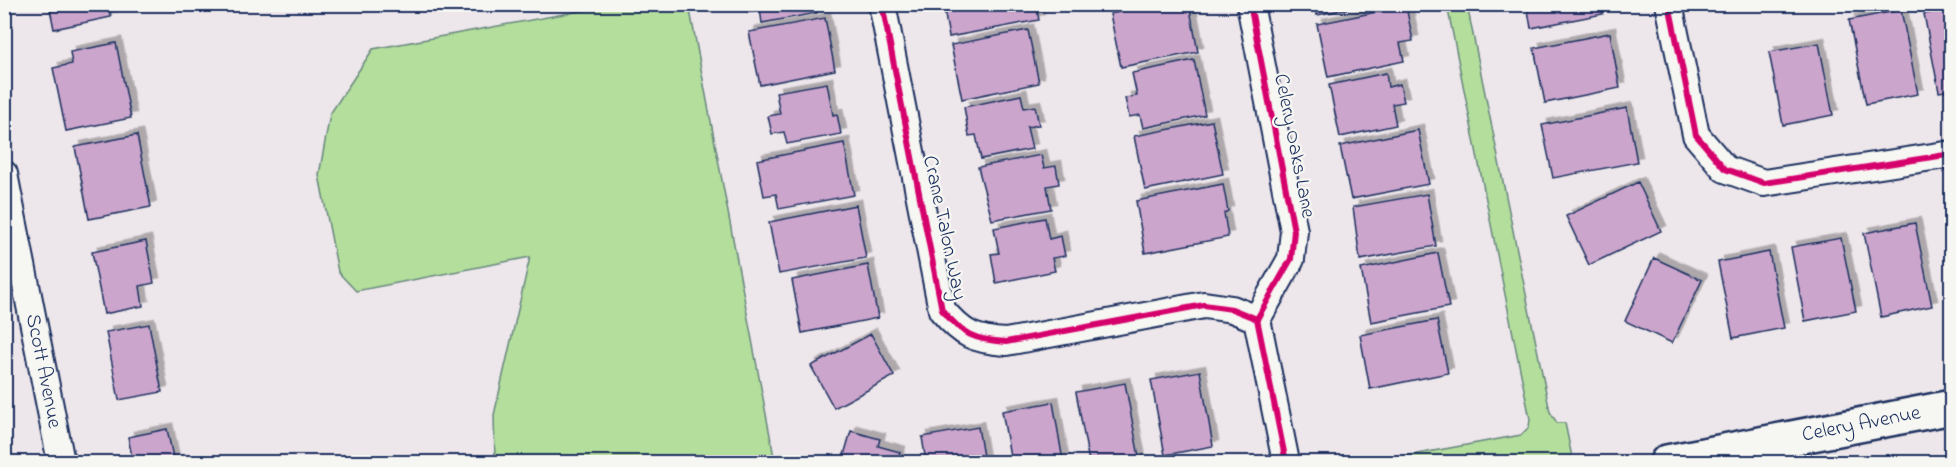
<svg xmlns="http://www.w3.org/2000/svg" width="1956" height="467" font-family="'Indie Flower',sans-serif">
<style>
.green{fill:#b3de9c;stroke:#67867d;stroke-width:1.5}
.building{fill:#cba5cc;stroke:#1b2f5e;stroke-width:1.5;filter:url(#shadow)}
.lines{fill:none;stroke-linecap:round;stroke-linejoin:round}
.street-casing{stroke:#1b2f5e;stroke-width:30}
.secondary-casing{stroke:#1b2f5e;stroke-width:38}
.street{stroke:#f6f6f2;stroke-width:26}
.secondary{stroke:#f6f6f2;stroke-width:33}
.cycleway-casing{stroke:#f6f6f2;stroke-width:10}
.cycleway{stroke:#d6006c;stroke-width:6}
.labels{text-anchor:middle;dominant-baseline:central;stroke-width:4.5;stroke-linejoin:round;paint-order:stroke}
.street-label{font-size:21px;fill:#1b2f5e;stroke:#f6f6f2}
</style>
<defs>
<filter id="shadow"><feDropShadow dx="5.5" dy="-5.5" stdDeviation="0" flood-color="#0004"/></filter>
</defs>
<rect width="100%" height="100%" fill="#ede6ea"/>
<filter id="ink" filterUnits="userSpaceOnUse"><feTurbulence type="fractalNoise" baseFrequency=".0167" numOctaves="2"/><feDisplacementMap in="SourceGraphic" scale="12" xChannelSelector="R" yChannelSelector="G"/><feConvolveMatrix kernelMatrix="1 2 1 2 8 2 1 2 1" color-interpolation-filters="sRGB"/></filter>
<g filter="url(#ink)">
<path class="green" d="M613,5H689L775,462H495L494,415L530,257L356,291L338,272L319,175L330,114L373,49Z
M1447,5H1467L1550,412L1557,423H1565L1573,462H1373L1521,435L1529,427L1530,419Z"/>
<path class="building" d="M49,4H109L111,17L54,29Z
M746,4H816L817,13L762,23L760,9L748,12Z
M943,4H1036L1039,20L949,37Z
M1158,4H1189L1198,52L1121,67L1110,14Z
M1314,4H1370L1317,15Z
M1601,4L1603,14L1531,28L1527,5Z
M1406,6L1413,41L1400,43L1404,61L1328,77L1317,24Z
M1952,8V90L1939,92L1924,14Z
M1901,10L1918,94L1866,104L1849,20Z
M825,18L835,70L760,85L749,32Z
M1028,30L1039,83L962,99L951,45Z
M1610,33L1620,88L1545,103L1534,48Z
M116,43L131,118L66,131L53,68L72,64L70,52Z
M1819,43L1833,115L1783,125L1769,52Z
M1194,60L1205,115L1143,128L1140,115L1129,117L1125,98L1137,96L1132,73Z
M1386,73L1388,87L1400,84L1404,102L1392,104L1396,125L1340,137L1329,85Z
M827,83L833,115L837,114L841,134L787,144L784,132L772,134L768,116L780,114L776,92Z
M1021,95L1024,108L1035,106L1039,125L1027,127L1032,149L981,159L976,135L969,136L964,107Z
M1627,108L1637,162L1553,178L1542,125Z
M1212,121L1223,174L1145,190L1134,136Z
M1418,130L1429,184L1351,199L1340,146Z
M137,135L151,207L89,219L75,147Z
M844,143L854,195L779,209L776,194L764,196L757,160Z
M1041,155L1044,168L1056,166L1059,184L1047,186L1051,209L992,220L978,167Z
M1638,182L1661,231L1589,265L1566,216Z
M1223,184L1228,211L1224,213L1228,237L1145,253L1136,201Z
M1427,194L1436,246L1360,260L1353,207Z
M856,205L866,258L779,274L769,222Z
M1045,218L1049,239L1061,236L1065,256L1052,258L1055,271L996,283L991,254L999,253L994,228Z
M1915,223L1932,306L1881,317L1864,233Z
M1841,238L1856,311L1805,321L1791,247Z
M146,241L154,283L140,286L143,306L104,314L92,252Z
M1769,252L1784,328L1733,338L1718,262Z
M1438,253L1449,307L1371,322L1361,269Z
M1654,258L1702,280L1672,343L1625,321Z
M868,265L878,318L802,333L792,280Z
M1437,320L1448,373L1370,389L1360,335Z
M149,324L162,392L119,400L106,332Z
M871,334L894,376L834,408L811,366Z
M1200,371L1213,446L1165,455L1151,380Z
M1125,383L1140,462H1089L1076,392Z
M1053,402L1063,461L1011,462L1002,411Z
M978,427L984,462H926L922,437Z
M167,429L174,462H133L128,437Z
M851,431L880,439L878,446L900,452L897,462H842Z"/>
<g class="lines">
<defs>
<g id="street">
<path d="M882,4L942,310C963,335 974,340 1006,342L1204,305L1232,309L1257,319"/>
<path d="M1250,4L1294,231L1291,259L1257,319L1286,462"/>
<path d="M1669,4L1696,135L1725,169L1764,183L1952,154"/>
<path id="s1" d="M4,174L61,462"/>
</g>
<g id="secondary">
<path id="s2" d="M1667,462L1952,407"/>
</g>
</defs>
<use href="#street" class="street-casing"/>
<use href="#secondary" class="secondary-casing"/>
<use href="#street" class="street"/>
<use href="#secondary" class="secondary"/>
<defs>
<path id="cycleway" d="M882,4L942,310C963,335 974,340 1006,342L1204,305L1232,309L1257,319
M1250,4L1294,231L1291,259L1257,319L1286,462
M1669,4L1696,135L1725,169L1764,183L1952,154"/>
</defs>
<use href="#cycleway" class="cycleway-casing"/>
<use href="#cycleway" class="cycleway"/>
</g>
</g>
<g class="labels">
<g class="street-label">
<text transform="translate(1294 146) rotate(79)">Celery Oaks Lane</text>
<text transform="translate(944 228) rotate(78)">Crane Talon Way</text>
<text stroke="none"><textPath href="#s1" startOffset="201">Scott Avenue</textPath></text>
<text stroke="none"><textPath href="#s2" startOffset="198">Celery Avenue</textPath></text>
</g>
</g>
<rect width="1956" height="467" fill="none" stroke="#f6f6f2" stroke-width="24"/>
<rect x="12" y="12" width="1932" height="443" fill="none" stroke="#1b2f5e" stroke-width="2" filter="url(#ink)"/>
</svg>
